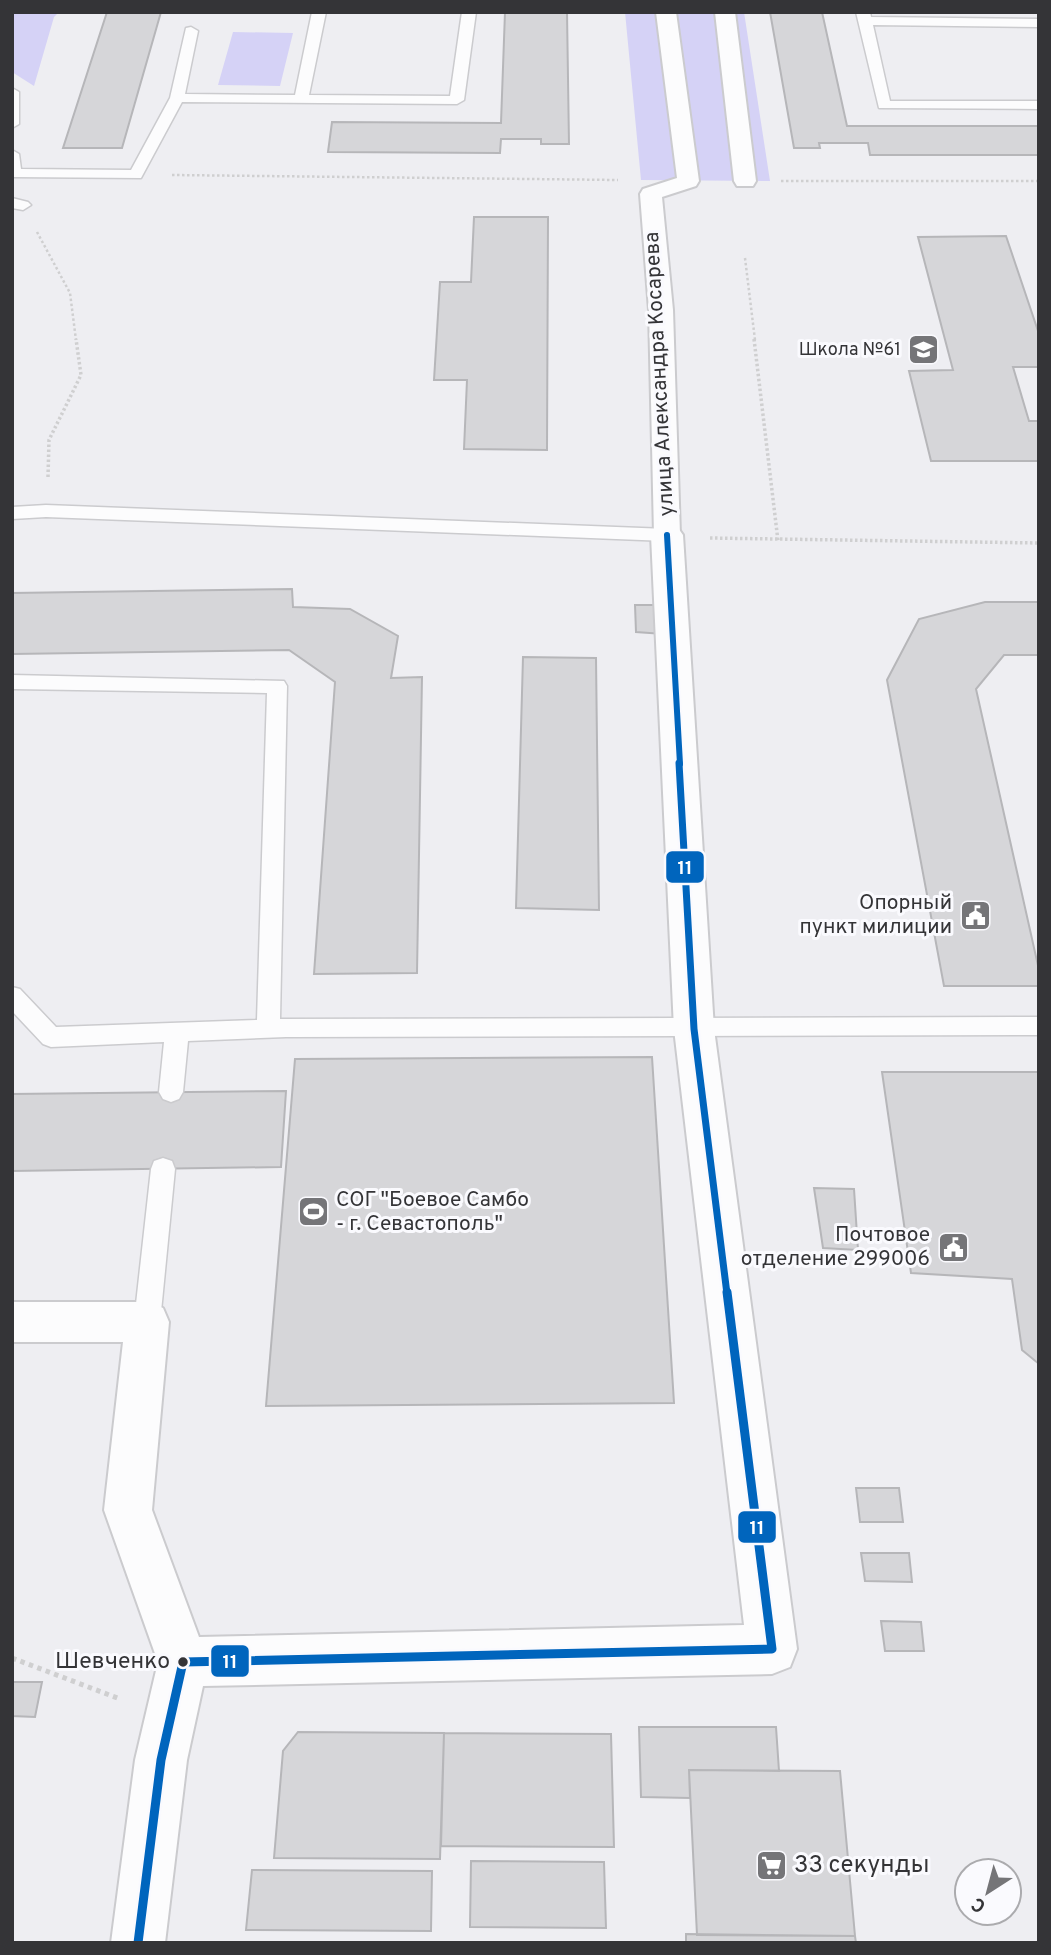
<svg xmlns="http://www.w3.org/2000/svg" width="1051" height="1955" font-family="Overpass,sans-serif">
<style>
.green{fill:#d5d2f6}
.building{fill:#d6d6d9;stroke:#b6b6b9;stroke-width:2}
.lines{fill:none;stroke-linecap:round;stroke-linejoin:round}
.service-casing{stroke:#cbcbce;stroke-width:3}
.pedestrian-casing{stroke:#cbcbce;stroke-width:4}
.minor-casing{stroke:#cbcbce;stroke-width:4}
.path-far2{stroke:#cfcfd0;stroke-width:2.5;stroke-dasharray:2.5 2.5;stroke-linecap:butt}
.path-far1{stroke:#cfcfd0;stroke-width:3.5;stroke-dasharray:2.5 2.5;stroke-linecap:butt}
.path{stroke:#cfcfd0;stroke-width:5;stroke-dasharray:4.5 4.5;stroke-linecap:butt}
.service{fill:#fcfcfd;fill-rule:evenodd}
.pedestrian{fill:#fcfcfd;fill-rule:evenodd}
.minor{fill:#fcfcfd;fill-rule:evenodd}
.bus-1-far2-casing{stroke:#fafafe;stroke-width:10}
.bus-1-far1-casing{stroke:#fafafe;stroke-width:12}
.bus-1-casing{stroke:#fafafe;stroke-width:14}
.bus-1-far2{stroke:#0065bd;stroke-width:6}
.bus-1-far1{stroke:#0065bd;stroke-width:7}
.bus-1{stroke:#0065bd;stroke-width:9}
.bus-dot{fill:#343437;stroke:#fafafe;stroke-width:2.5}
.labels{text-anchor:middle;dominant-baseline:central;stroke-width:6;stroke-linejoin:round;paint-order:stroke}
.far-poi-label{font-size:18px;fill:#343437;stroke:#fafafe;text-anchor:end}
.street-label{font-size:21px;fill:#343437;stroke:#fafafe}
.poi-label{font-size:21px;fill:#343437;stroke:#fafafe;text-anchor:end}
.near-bus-label{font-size:23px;fill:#343437;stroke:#fafafe;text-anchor:end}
.near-poi-label{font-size:24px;fill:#343437;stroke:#fafafe;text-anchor:start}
.line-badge{stroke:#fafafe;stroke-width:2.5}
.badge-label{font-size:19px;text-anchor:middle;font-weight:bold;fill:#fff}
</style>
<rect width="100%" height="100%" fill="#eeeef2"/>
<path class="green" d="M12,12H59L54,17L34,86L12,72Z
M625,12H744L770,181L641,180Z
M233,32L293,33L280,86L218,85Z"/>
<path class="building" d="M107,12H161L122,148H63Z
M505,12H567L569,144H541V139H501L500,153L328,152L332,122L501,123Z
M770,12H822L847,126H1039V155H870L868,143H819L820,148H794Z
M474,217H548L547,450L464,449L467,380H434L440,282H471Z
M1006,236L1039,334V367H1013L1029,421H1039V461H931L909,371L953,370L918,237Z
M292,589L293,607L350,609L398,636L391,678L422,677L417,973L314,974L335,682L289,650L12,654V593Z
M985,602H1039V655H1004L976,689L1039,970V986H944L887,680L919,619Z
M635,605H662L663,634L636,632Z
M523,657L596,658L599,910L516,908Z
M652,1057L674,1403L266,1406L295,1059Z
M882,1072H1039V1364L1022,1350L1012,1279L911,1273Z
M286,1091L281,1167L12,1171V1094Z
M814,1188L854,1189L858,1250L823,1248Z
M856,1488H899L903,1522H860Z
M861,1553H909L912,1582L865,1581Z
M881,1621L921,1622L924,1651H885Z
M12,1682H42L35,1717L12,1716Z
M639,1727H776L779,1771L689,1770L690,1798L641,1797Z
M298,1732L444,1733L440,1859L274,1858L283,1751Z
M444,1733L611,1734L614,1847L441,1846Z
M689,1770L840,1771L855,1936L697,1935Z
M471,1861L604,1862L606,1928L470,1927Z
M252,1870L432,1871L431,1931L246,1930Z
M686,1934L855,1936L856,1943H686Z"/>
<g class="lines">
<defs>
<path id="service" d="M312,12H326L309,95L450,96L462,12H476L464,100L457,104L182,102L141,178L12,177V150L19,154L21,169L131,170L170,98L186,28L191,27L198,31L185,94L295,95Z
M856,12H870L871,17L1039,19V27L873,25L890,101H1039V109L879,108Z
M12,88L19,92V124L12,128Z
M12,198L28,202L31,205L23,210L12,208Z
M46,505L667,529L676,535L667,541L46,517L12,519V507Z
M12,675L284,681L287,686L280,1019L1039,1017V1035L286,1037L188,1041L183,1092L179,1099L171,1102L163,1099L159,1092L164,1042L51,1047L43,1044L12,1011V987L20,989L56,1027L257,1020L267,693L12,689Z
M163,1158L172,1161L175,1169L160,1322L156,1330L147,1334L138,1330L134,1322L151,1169L154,1161Z"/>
<path id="pedestrian" d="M656,12H676L699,181L696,186L662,197L673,310L680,535L677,541L667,544L657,541L654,535L649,310L640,194L643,189L677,178Z
M715,12H735L756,181L753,186H737L734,181Z"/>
<path id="minor" d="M667,525L678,528L683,535L714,1029L797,1649L790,1667L772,1674L203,1686L187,1760L165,1943H111L135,1760L158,1662L104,1510L123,1342H12V1302H147L163,1308L169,1322L152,1510L199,1637L744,1625L674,1029L651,535L656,528Z"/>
</defs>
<use href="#service" class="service-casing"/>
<use href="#pedestrian" class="pedestrian-casing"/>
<use href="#minor" class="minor-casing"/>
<path class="path-far2" d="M172,175L618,180
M781,181H1039
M37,232L70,293L76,340
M745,258L755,340"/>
<path class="path-far1" d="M754,339L778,541
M48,477L49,440L81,375L76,339
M710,538L1039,543"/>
<path class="path" d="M12,1658L120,1699"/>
<use href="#service" class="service"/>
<use href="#pedestrian" class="pedestrian"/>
<use href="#minor" class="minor"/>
<defs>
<path id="bus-1-far2" d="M667,535L680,764"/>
<path id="bus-1-far1" d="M679,763L694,1029L727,1294"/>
<path id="bus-1" d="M138,1943L161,1760L183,1662L772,1649L727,1292"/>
</defs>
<use href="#bus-1-far2" class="bus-1-far2-casing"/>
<use href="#bus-1-far1" class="bus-1-far1-casing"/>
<use href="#bus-1" class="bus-1-casing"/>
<use href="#bus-1-far2" class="bus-1-far2"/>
<use href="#bus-1-far1" class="bus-1-far1"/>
<use href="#bus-1" class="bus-1"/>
</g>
<defs>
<symbol id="school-square" viewBox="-11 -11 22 22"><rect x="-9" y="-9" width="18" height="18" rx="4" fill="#757578" stroke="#fafafe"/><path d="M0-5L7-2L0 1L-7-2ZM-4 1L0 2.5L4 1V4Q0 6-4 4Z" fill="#fff"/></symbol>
<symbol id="civic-square" viewBox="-11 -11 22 22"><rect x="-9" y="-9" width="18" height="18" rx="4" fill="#757578" stroke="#fafafe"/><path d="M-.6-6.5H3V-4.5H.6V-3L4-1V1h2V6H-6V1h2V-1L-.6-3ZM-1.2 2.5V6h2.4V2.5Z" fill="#fff"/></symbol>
<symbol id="stadium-square" viewBox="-11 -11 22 22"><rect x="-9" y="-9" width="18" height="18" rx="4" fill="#757578" stroke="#fafafe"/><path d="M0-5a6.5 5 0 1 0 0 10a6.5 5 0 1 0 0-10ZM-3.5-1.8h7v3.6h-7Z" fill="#fff"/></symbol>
<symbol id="supermarket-square" viewBox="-11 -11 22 22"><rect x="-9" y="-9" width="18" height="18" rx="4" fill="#757578" stroke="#fafafe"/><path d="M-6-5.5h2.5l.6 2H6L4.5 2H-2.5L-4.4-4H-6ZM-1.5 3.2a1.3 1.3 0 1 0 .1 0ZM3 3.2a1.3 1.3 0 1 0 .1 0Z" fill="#fff"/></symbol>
</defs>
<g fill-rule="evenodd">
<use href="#school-square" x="906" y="332" width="35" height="35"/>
<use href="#civic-square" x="958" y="898" width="35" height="35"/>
<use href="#stadium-square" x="296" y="1194" width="35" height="35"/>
<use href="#civic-square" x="936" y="1230" width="35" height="35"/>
<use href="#supermarket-square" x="754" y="1848" width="35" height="35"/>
</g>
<circle class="bus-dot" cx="183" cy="1662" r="6"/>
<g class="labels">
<g class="far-poi-label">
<text x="901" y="350">Школа №61</text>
</g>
<g class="street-label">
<text transform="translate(660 374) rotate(-93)">улица Александра Косарева</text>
</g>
<g class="poi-label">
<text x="952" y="903">Опорный<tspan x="952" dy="24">пункт милиции</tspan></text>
<text x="336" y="1200" text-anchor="start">СОГ "Боевое Самбо<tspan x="336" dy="24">- г. Севастополь"</tspan></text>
<text x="930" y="1235">Почтовое<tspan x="930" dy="24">отделение 299006</tspan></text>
</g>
<g class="near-bus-label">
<text x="170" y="1662">Шевченко</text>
</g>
<g class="near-poi-label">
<text x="794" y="1866">33 секунды</text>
</g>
</g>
<g class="line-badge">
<rect x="665" y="850" width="40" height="34" rx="7" fill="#0065bd"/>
<rect x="737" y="1510" width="40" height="34" rx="7" fill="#0065bd"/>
<rect x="210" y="1644" width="40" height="34" rx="7" fill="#0065bd"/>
</g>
<g class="badge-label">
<text x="685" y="874">11</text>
<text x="757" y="1534">11</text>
<text x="230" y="1668">11</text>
</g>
<rect width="1051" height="1955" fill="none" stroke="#343437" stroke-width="28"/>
<g transform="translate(988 1892) rotate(216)"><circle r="33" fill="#fafafe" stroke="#ababae" stroke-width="2"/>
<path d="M0-5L12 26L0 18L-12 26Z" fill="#757578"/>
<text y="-10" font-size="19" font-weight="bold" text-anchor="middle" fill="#343437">С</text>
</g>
</svg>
